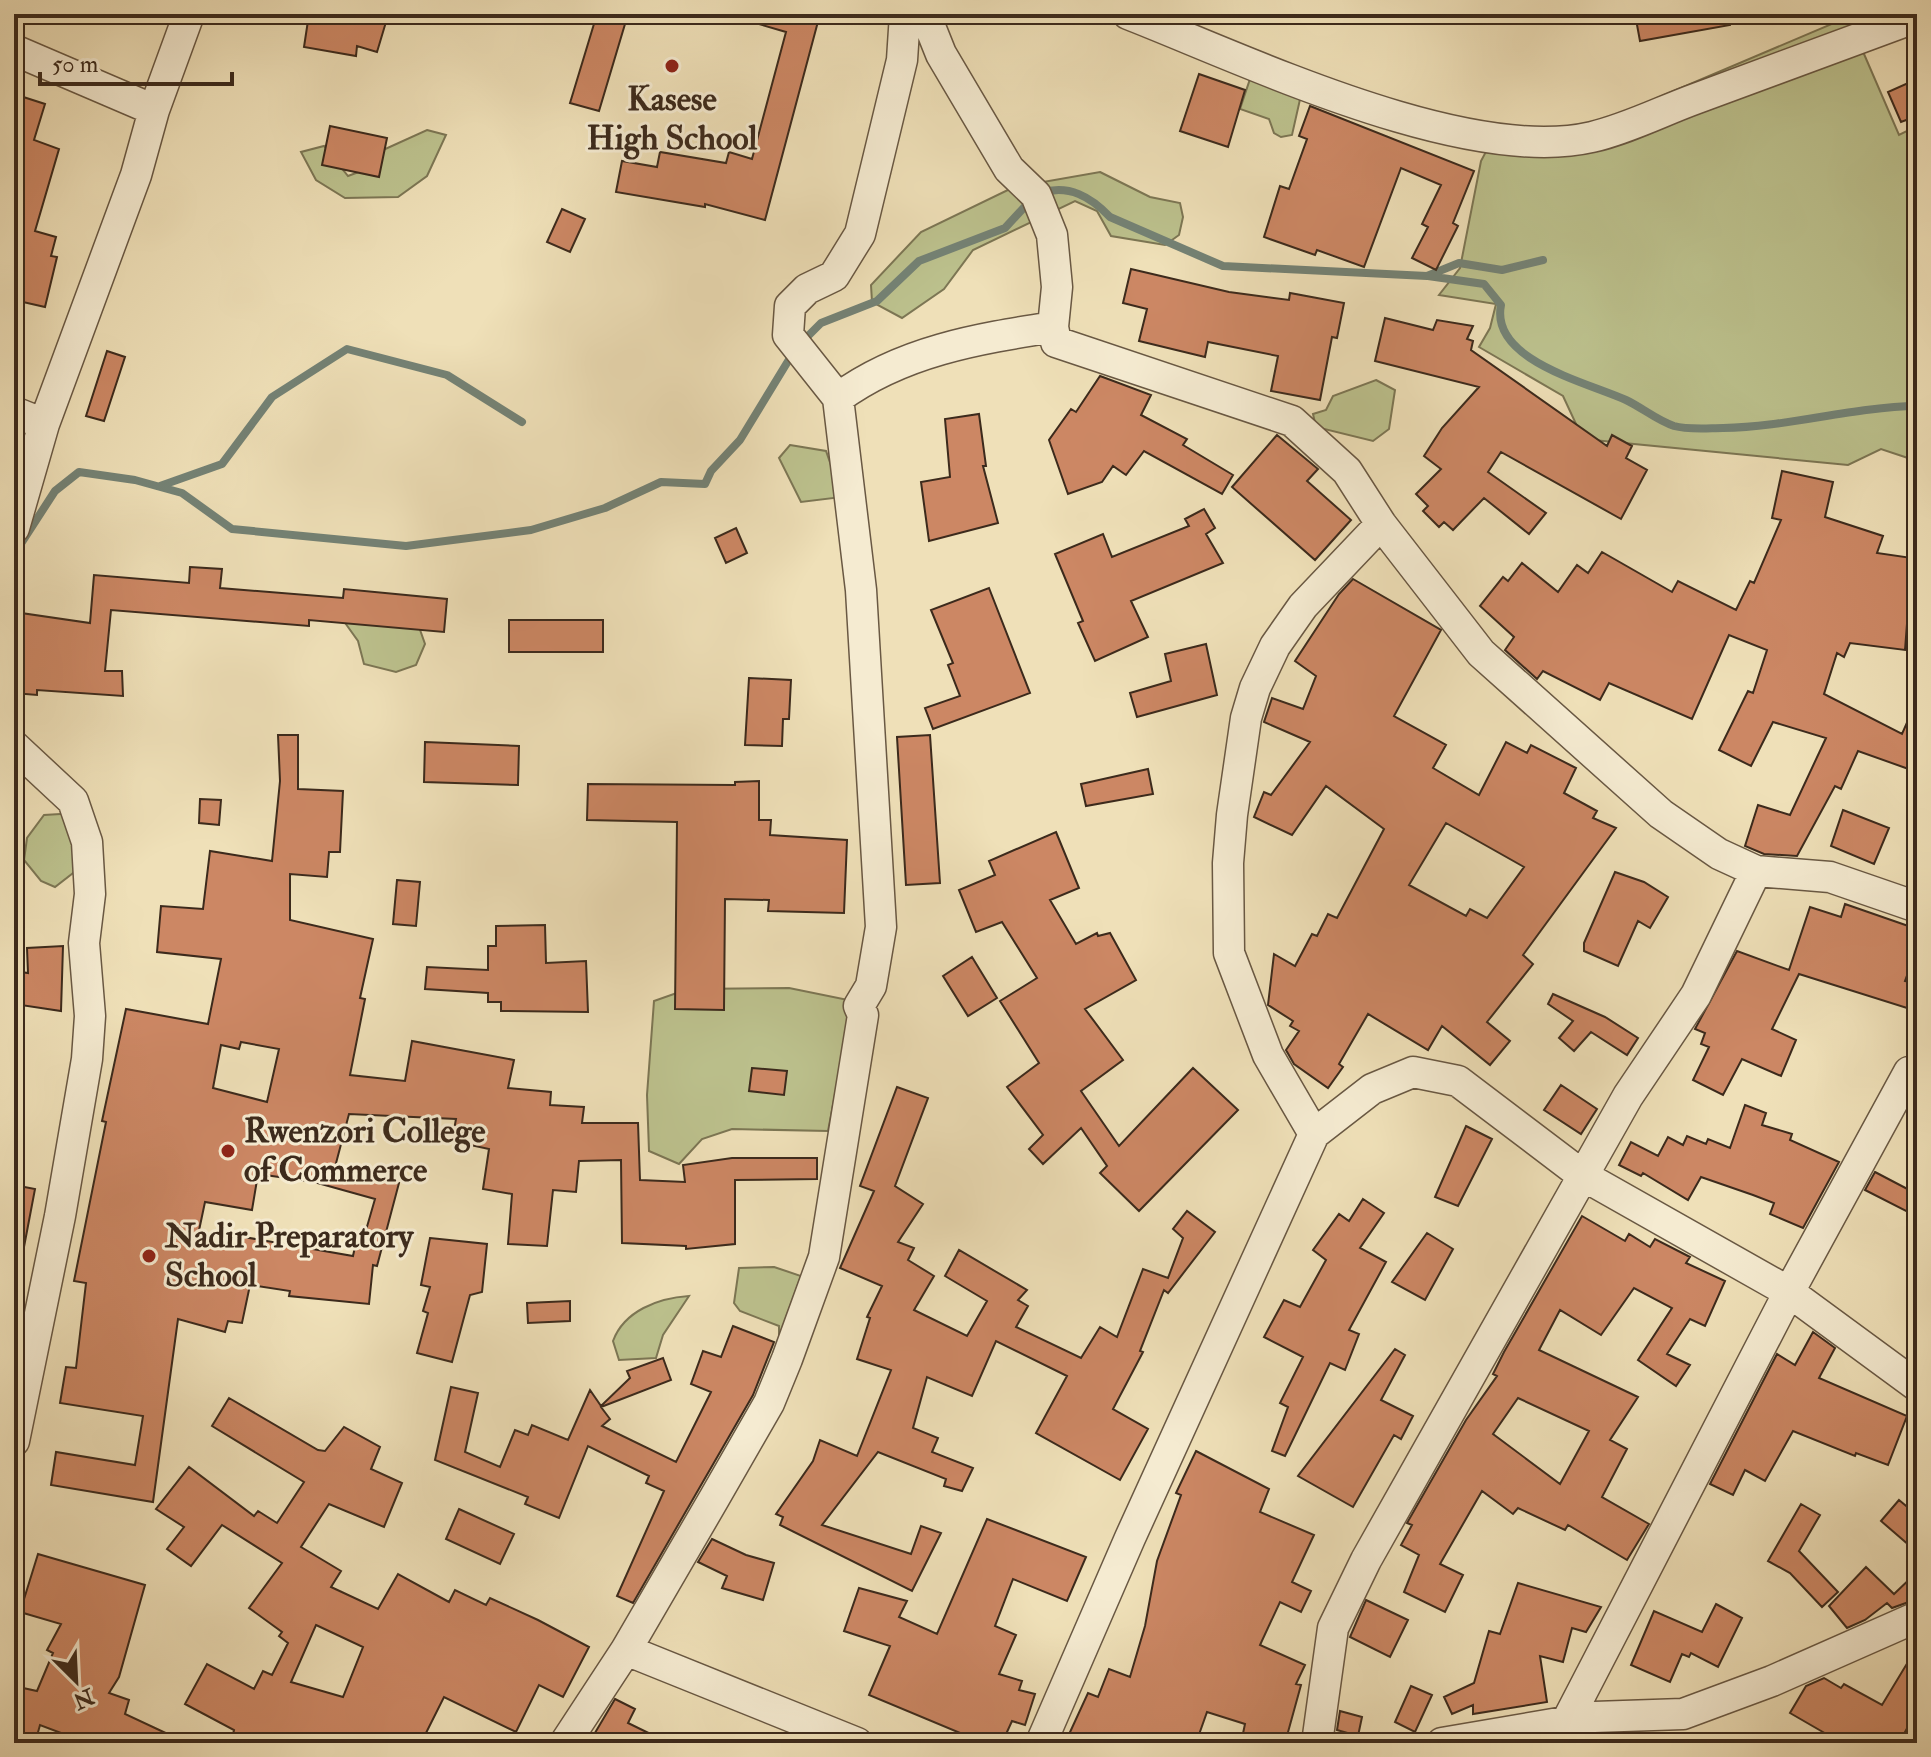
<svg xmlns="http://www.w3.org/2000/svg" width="1931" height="1757" font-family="'IM FELL Double Pica',serif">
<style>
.green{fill:#bcc18d;stroke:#7c7654;stroke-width:2}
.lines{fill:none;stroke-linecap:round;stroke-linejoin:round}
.stream{stroke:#748275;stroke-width:8}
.building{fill:#cc8764;stroke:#3c2a1c;stroke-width:2;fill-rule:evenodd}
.minor-casing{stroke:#695843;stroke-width:33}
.minor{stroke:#f5ebd1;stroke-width:30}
.poi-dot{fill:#8f2418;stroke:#f5ebd1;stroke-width:3}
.labels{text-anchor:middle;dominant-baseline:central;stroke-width:6;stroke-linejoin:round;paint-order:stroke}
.poi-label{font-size:34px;font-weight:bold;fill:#3c2a1c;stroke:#f5ebd1;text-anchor:start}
</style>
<rect width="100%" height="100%" fill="#efe0b8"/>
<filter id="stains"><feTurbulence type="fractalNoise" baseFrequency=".0025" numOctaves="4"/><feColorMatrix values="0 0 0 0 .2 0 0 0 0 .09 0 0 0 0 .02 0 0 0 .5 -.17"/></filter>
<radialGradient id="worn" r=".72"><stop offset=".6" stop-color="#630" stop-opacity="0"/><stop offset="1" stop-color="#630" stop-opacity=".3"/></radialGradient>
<path class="green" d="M1848,17L1899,135L1917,126V457L1914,460L1881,449L1848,465L1583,439L1563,396L1479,347L1490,328L1496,304L1439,295L1460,268L1481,161L1490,144L1542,147Z
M1250,79L1301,95L1292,135L1281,137L1274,133L1269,119L1240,109Z
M427,130L446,135L427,176L398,197L345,198L316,180L301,152L324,146L348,176L380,164L383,150Z
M1100,172L1150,197L1180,203L1183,217L1179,235L1165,245L1111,236L1097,211L1075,201L973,250L944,289L902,318L872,302L871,285L921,232L1014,187Z
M1376,380L1395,390L1389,429L1373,441L1316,427L1313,414L1326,410L1333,396Z
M790,445L826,451L842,497L801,502L779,458Z
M343,620L419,627L425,644L416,665L396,672L364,664L358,641Z
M77,813L95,856L55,887L41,881L24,860L27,838L44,815Z
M789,988L853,1001L828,1131L732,1129L702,1139L679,1164L649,1151L647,1095L654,1001L688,989Z
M774,1267L801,1276L779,1337V1326L740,1311L734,1303L739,1268Z
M689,1296L663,1335L656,1358L619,1360L613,1341C624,1311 658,1298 689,1296Z"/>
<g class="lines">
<path class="stream" d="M1041,193C1069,184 1091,197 1110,217L1223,266L1427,276L1459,263L1502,270L1543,260
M1428,276L1484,284L1501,305C1490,360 1586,382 1626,400C1641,407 1658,421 1674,426C1688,430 1709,428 1723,428C1788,427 1852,407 1917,406
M802,342L821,323L877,301L919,261L1005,228L1030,201
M160,486L222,464L272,397L347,349L447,375L522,422
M14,548L20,545L55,491L79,472L135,480L182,493L232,529L406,546L531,530L605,508L661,482L705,484L711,471L740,440L793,353"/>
</g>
<path class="building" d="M309,14H362L386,22L377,52L357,46L356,56L304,47Z
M597,14H628L599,111L570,103Z
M745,14H820L765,220L705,204V207L616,192L622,161L657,167L660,152L726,163L729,152L752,159L786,32L745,20Z
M1635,14H1729L1730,25L1640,41Z
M1199,74L1245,90L1228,147L1180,131Z
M1917,79V116L1901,122L1888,92Z
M14,94L45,104L34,140L59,149L35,231L56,237L51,256L57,257L45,307L14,300V153L19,136L14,134Z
M1310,106L1474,171L1453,223L1458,226L1436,270L1412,258L1428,227L1422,224L1441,185L1401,168L1364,267L1317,250L1315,255L1264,237L1280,186L1289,189L1307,139L1299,136Z
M330,126L387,138L379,177L322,165Z
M562,209L585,219L570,252L547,242Z
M1131,269L1229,292L1289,300L1290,293L1344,303L1337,338L1332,337L1320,400L1271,391L1278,356L1208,342L1205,357L1139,341L1147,309L1123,303Z
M1385,318L1433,330L1437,320L1473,326L1467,339L1473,341L1471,350L1607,446L1612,435L1632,446L1626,458L1647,470L1621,519L1501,452L1488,472L1546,513L1529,534L1484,498L1453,530L1444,522L1439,527L1423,511L1428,506L1416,494L1441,469L1424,456L1442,428L1479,387L1375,361Z
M107,351L125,357L104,421L86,416Z
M1100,376L1151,395L1141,415L1187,439L1183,445L1233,475L1222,494L1144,451L1126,475L1113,466L1102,482L1068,494L1049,440L1071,409L1076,412Z
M979,414L986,466H983L998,523L929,541L921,482L950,477L945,419Z
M1277,435L1318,469L1307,481L1351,520L1315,560L1232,487Z
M1782,471L1833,482L1825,517L1883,536L1877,553L1912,558L1905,650L1850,643L1844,657L1837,653L1824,694L1902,734L1917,700V772L1858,751L1841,789L1835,786L1797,856L1764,854L1745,846L1758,805L1790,815L1826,738L1773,722L1751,766L1719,750L1748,691L1753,693L1767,650L1729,635L1692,719L1609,683L1600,700L1543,671L1537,679L1505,650L1514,637L1480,606L1503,577L1508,581L1522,563L1558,592L1577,565L1588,573L1602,552L1672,592L1678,581L1736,610L1750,581L1754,583L1781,520L1772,518Z
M1204,509L1215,528L1206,534L1223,563L1131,601L1148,637L1095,661L1078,623L1083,621L1055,554L1103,534L1112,557L1189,526L1185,519Z
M736,528L747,553L726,563L715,538Z
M190,567L222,569L220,588L343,598L344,589L447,599L444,632L309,620V626L111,610L105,671H122L123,696L37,690V695L14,693V612L90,623L94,575L189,583Z
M1353,579L1441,630L1394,716L1446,745L1433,768L1479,795L1506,742L1527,753L1531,745L1576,768L1564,793L1597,811L1593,818L1616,828L1523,955L1533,964L1487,1022L1510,1041L1490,1065L1442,1026L1428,1050L1368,1014L1339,1064L1343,1067L1328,1088L1294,1064L1286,1050L1299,1031L1290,1026L1293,1021L1268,1005L1274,954L1295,966L1312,934L1317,936L1328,914L1337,918L1384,829L1326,786L1292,835L1254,817L1264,792L1271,795L1310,742L1264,722L1272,698L1303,709L1316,676L1295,661L1339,594ZM1446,823L1524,867L1487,918L1470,909L1466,916L1409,885Z
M989,588L1030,693L933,729L925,708L960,696L948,665L953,663L931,610Z
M509,620H603V652H509Z
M1206,644L1217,695L1137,717L1130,693L1171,681L1165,654Z
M749,678L791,680L789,719H783L782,746L745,745Z
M278,735H298V789L343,791L340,852H329L327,877L290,874V920L373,939L360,998L365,999L350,1075L405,1081L412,1041L514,1060L508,1088L551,1092L550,1105L584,1107L582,1123H638L640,1180L685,1182L683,1165L732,1158H817V1179L735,1180V1244L686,1249V1246L622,1243L621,1160L579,1161L576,1192L553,1190L547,1246L508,1244L512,1194L483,1189L489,1149L452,1141L456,1119L349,1114L335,1167L399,1183L377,1266L373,1265L369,1304L289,1296L290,1291L250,1285L242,1323L228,1321L225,1332L178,1319L153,1502L51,1485L56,1452L135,1465L143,1416L60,1403L66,1367L76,1368L86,1283L74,1281L106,1122L102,1121L126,1009L208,1024L221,959L157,952L161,906L203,909L210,851L272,861L280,781ZM241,1042L279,1049L267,1102L213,1088L221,1045L239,1049ZM258,1174L314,1182L375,1199L362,1244L356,1242L353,1256L238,1236L236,1248L197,1240L205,1202L252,1210Z
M930,735L940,883L906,885L897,737Z
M425,742L519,746L518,785L424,782Z
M1148,769L1153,794L1086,806L1081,784Z
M759,781V820H771L770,835L847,840L844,913L768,911L769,900L725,899L724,1010L675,1009L677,822L587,820L588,784L735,785V782Z
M200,799L221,800L219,825L199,823Z
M1843,810L1889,828L1874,864L1831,846Z
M1056,832L1079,888L1050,900L1076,944L1097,933L1098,936L1110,933L1136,980L1085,1009L1123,1060L1081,1091L1119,1146L1193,1068L1238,1110L1139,1211L1100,1173L1107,1166L1081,1128L1043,1164L1029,1149L1043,1135L1007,1087L1039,1063L1000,1001L1037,978L1002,922L976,932L959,890L995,875L989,861Z
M1615,872L1644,882L1668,897L1650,928L1638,921L1618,966L1584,951V943Z
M397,880L420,882L416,926L393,924Z
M1845,904L1917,929V948L1905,981L1914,983L1907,1008L1799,974L1772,1029L1796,1040L1781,1076L1742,1059L1723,1095L1693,1080L1709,1047L1701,1044L1705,1033L1695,1029L1737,951L1789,970L1810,907L1841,917Z
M545,925L546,963L586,961L588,1012L501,1011V1002H488V993L425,989L427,967L488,970V946H496V926Z
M63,946L61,1011L14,1004V971L28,973L27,948Z
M972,957L997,998L968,1016L943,976Z
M1553,994L1605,1017L1638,1038L1627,1055L1591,1032L1574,1051L1559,1038L1573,1021L1548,1004Z
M752,1068L787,1071L784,1095L749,1091Z
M1561,1085L1597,1109L1581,1134L1544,1110Z
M897,1087L928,1098L895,1186L923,1204L898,1242L914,1248L908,1260L934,1276L914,1310L967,1336L987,1301L945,1276L959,1250L1027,1290L1018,1300L1028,1306L1016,1327L1081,1358L1100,1327L1117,1337L1143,1269L1168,1278L1183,1238L1173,1229L1187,1211L1215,1232L1168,1293L1164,1290L1140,1351L1143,1352L1113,1409L1148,1429L1120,1480L1036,1433L1067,1376L996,1341L972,1396L927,1377L913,1428L938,1438L932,1452L973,1468L962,1491L944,1486L946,1479L878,1452L822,1525L911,1554L921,1526L941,1533L912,1591L780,1525L783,1517L776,1514L813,1461L820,1440L857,1456L891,1370L857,1359L870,1318L867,1317L882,1286L840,1268L874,1191L860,1186Z
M1745,1105L1766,1113L1762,1125L1792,1134L1790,1140L1839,1162L1803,1228L1770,1214L1774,1203L1753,1195L1701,1177L1688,1200L1643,1173L1641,1176L1619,1165L1631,1142L1658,1156L1668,1137L1683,1145L1687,1136L1706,1144L1708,1139L1730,1148Z
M1466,1126L1492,1139L1458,1206L1435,1197Z
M1875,1172L1917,1194L1908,1212L1865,1190Z
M14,1185L35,1189L24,1247L14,1246Z
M1363,1199L1384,1213L1360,1248L1386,1262L1349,1330L1359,1334L1345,1370L1330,1363L1285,1456L1272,1451L1288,1407L1280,1403L1303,1357L1264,1337L1284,1300L1300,1307L1326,1260L1313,1250L1339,1214L1349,1221Z
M1582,1216L1625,1241L1629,1234L1650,1247L1655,1239L1690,1257L1686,1263L1725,1281L1705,1326L1690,1319L1667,1354L1690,1365L1676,1386L1638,1360L1672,1308L1634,1288L1601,1335L1560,1310L1539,1350L1638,1397L1610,1440L1627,1449L1602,1497L1649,1524L1627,1560L1568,1525L1565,1530L1518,1508L1513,1514L1482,1491L1440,1564L1463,1575L1445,1612L1404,1592L1419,1555L1401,1545L1412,1525L1407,1523L1466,1420L1497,1376L1493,1374L1504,1352ZM1518,1398L1589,1431L1560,1484L1493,1434Z
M1427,1233L1453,1249L1425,1300L1392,1282Z
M430,1238L487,1244L482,1292L470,1295L452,1362L417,1353L428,1313L423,1311L430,1287L421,1285Z
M570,1301V1321L528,1323L527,1303Z
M733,1326L774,1342L753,1395L633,1603L617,1596L664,1491L646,1483L649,1476L588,1446L559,1518L525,1504L528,1497L435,1460L451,1387L478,1393L465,1452L500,1467L515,1430L528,1435L532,1425L568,1440L590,1390L601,1406L630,1378L627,1371L663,1358L671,1380L601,1407L610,1419L602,1426L676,1462L711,1392L691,1384L703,1351L721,1357Z
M1813,1332L1835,1348L1819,1378L1907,1416L1888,1465L1856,1453L1855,1456L1793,1431L1765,1481L1745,1470L1733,1495L1710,1484L1777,1354L1795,1365Z
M1395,1349L1405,1355L1381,1400L1413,1416L1401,1439L1394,1435L1353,1507L1298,1476Z
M229,1398L318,1450L325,1451L344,1427L380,1447L371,1469L402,1483L384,1527L329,1504L301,1547L341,1571L331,1587L378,1609L398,1574L449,1602L455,1590L486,1605L490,1598L538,1620L589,1647L563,1697L539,1685L516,1732L444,1697L421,1743H246L232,1739L234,1730L185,1704L207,1664L254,1689L263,1671L272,1675L288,1643L279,1636L282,1632L249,1608L282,1563L222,1525L191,1566L167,1549L184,1527L156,1509L189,1467L254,1516L258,1511L277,1523L304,1482L212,1426ZM316,1625L363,1647L343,1697L291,1682Z
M1196,1451L1269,1489L1260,1512L1314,1535L1292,1582L1311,1591L1301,1612L1280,1602L1260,1645L1305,1665L1296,1684L1301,1685L1285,1743H1241L1245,1724L1207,1712L1196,1743H1065L1088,1693L1098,1697L1109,1669L1130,1677L1145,1626L1157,1561L1181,1495L1176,1493Z
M1899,1500L1917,1515V1552L1881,1521Z
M1801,1504L1820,1515L1799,1551L1838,1592L1822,1607L1790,1573L1768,1561Z
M459,1509L514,1534L500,1564L446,1539Z
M987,1519L1086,1557L1067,1601L1013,1579L995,1626L1016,1635L999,1674L1022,1681L1019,1690L1035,1694L1025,1725L1012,1721L1002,1743H984L869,1695L890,1646L844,1631L859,1588L907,1601L899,1617L937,1634Z
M712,1539L746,1555L774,1563L763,1600L722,1588L727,1576L698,1562Z
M38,1554L145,1585L119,1677L109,1693L129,1700L125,1714L187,1743H77V1739L40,1725L35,1743H14V1686L37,1691L53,1653L47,1650L61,1624L20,1612Z
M1866,1567L1894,1594L1917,1572V1599L1892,1608L1887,1603L1865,1620L1847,1628L1829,1606Z
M1518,1583L1601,1607L1586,1632L1572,1628L1563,1662L1540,1656L1547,1702L1473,1714V1705L1452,1714L1444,1697L1474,1683L1489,1631L1500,1634Z
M1366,1600L1408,1620L1390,1657L1350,1637Z
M1716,1604L1742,1618L1718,1667L1691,1653L1689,1657L1682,1654L1670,1682L1631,1665L1654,1611L1702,1632Z
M1917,1647V1710L1899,1743H1842L1790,1713L1806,1686L1824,1678L1841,1688L1844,1684L1882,1705Z
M1411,1686L1432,1695L1415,1732L1395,1722Z
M615,1699L635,1709L628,1723L669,1743H589Z
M1340,1711L1362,1717L1358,1736L1337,1730Z"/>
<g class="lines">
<defs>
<path id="minor" d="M925,14L941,54L1009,169L1036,195L1052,235L1057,287L1053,327L1056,342L1292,421L1347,471L1381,524L1481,653L1661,814L1719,854L1756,871L1830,877L1917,907
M1128,14C1248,61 1466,166 1592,137C1627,129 1662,111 1695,99C1769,71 1843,44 1917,17
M14,50L154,110
M838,398C902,351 977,339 1053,327
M14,412L44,424
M14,528L44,424L136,175L154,110L189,14
M14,746L73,801L87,842L90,894L84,943L90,1016L87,1059L60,1216L14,1441
M1314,1134L1268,1055L1229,953L1228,863L1232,815L1246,718L1255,688L1275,646L1303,606L1381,524
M626,1650L857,1743
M1567,1721L1789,1292L1909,1072
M565,1743L626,1650L715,1497L769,1403L787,1359L824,1257L863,1015L859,1006L871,986L881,927L861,590L838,398L788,335L790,306L807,289L834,276L860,234L902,60L905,14
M1041,1743L1130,1538L1314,1134L1372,1089L1413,1072L1458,1081L1582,1175L1789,1292L1917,1386
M1317,1743L1333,1628L1366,1560L1628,1096L1696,995L1756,871
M1442,1743L1594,1717L1683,1714L1772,1681L1917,1617"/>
</defs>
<use href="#minor" class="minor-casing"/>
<use href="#minor" class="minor"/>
</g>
<g class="poi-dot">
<circle cx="672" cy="66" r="8"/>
<circle cx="228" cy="1151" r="8"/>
<circle cx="149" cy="1256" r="8"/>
</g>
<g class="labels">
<g class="poi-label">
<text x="672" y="99" text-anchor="middle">Kasese<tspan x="672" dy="39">High School</tspan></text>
<text x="244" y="1131">Rwenzori College<tspan x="244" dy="39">of Commerce</tspan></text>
<text x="165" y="1236">Nadir Preparatory<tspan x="165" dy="39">School</tspan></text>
</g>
</g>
<rect width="1931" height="1757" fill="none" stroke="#efe0b8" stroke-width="48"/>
<rect x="16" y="16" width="1899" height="1725" fill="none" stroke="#3c2a1c" stroke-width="4"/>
<rect x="24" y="24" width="1883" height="1709" fill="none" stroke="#3c2a1c" stroke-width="2"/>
<g transform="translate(76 1681) rotate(156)" stroke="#f5ebd1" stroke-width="6" paint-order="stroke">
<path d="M0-6L14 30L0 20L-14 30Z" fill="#3c2a1c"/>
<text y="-12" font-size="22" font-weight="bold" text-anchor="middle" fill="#3c2a1c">N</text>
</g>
<path d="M40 72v12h192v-12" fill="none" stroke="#3c2a1c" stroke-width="4"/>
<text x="52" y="72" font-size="24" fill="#3c2a1c" stroke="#f5ebd1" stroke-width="6" paint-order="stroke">50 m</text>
<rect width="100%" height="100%" filter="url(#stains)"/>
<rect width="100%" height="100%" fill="url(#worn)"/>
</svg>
